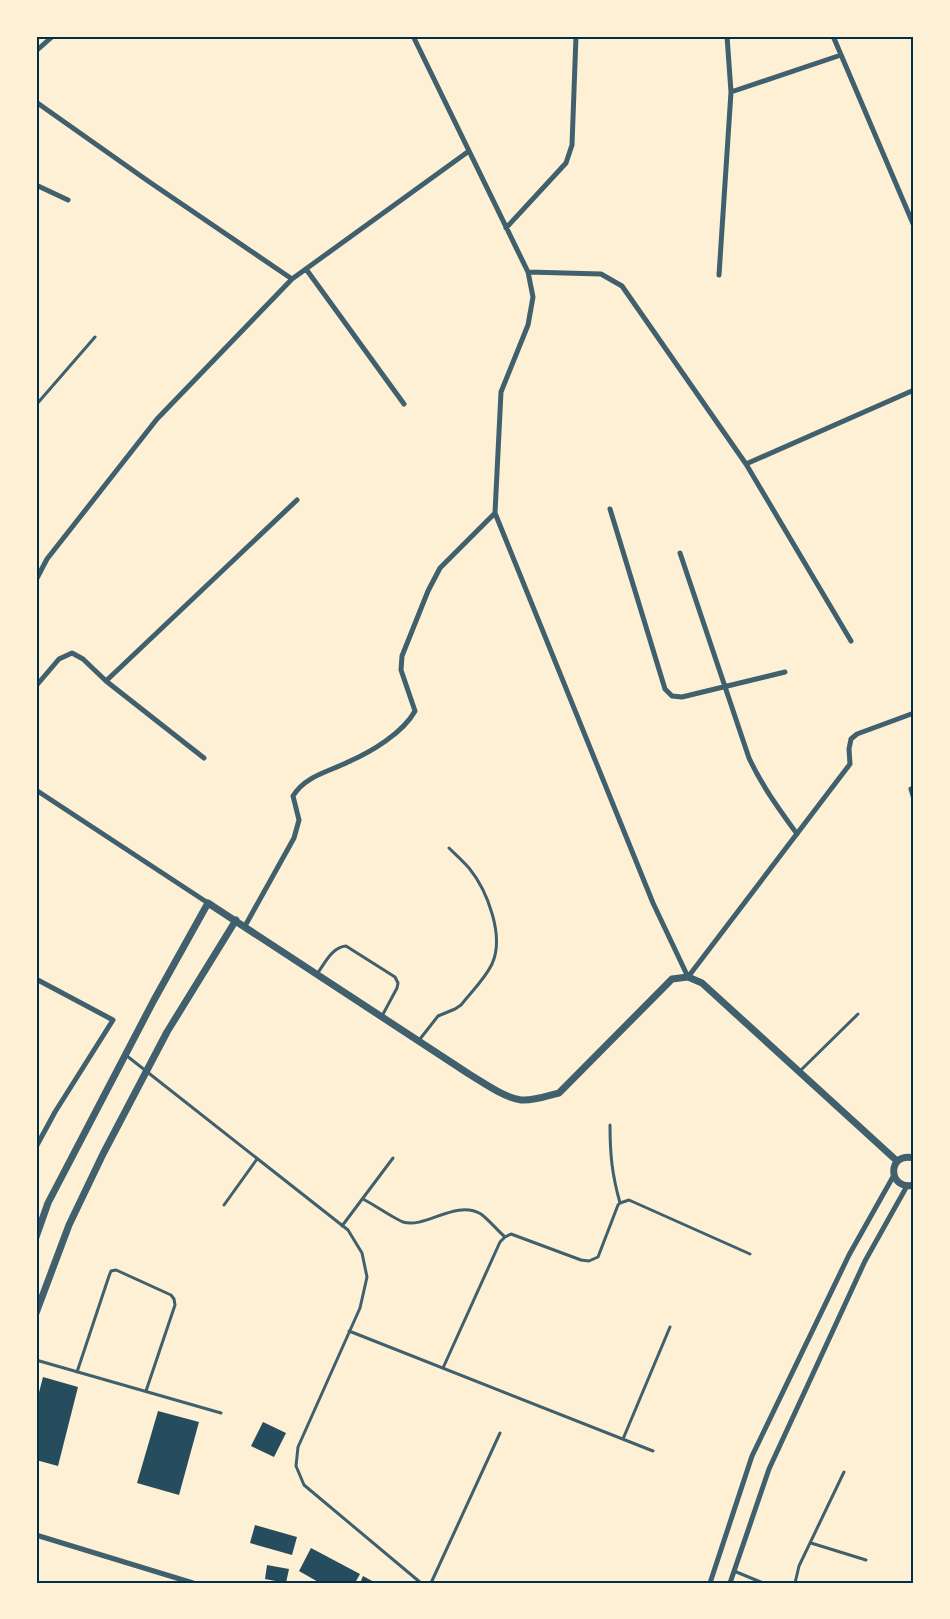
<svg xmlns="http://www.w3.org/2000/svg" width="950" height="1619" font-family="Arial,sans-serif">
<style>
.building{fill:#264d5e}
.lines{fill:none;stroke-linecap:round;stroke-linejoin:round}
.service{stroke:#3f606c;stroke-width:3}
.minor{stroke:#3f606c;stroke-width:5}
.tertiary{stroke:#3f606c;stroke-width:7}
.neatline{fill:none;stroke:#003049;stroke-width:2}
</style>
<rect width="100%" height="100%" fill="#fdf0d5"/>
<path class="building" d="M43,1377L78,1387L58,1466L36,1460V1404Z
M158,1411L199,1422L179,1495L137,1483Z
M263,1422L286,1433L274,1457L251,1446Z
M255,1525L297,1537L292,1555L250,1543Z
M311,1548L360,1574L355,1583H320L299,1571Z
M267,1565L289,1569L286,1583L265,1579Z
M363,1576L376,1583H360Z"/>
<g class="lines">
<path class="service" d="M36,405L95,337
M317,974C325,963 332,947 346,946L395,977L398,983L397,988L382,1016
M420,1039L438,1016L455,1009L461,1005C471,992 485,979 492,964C505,936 487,890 469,868C463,861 455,854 449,848
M127,1056L348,1230L362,1253L367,1277L360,1308L298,1447L296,1466L304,1485L421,1583
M801,1070L858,1014
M610,1125C610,1155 612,1174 620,1203
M363,1199C373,1204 393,1218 403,1222C426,1229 455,1199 481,1214C489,1220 497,1230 505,1237
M224,1205L257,1159
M342,1226L393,1158
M349,1331L653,1451
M36,1360L221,1413
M443,1368L500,1242L505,1237L511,1234L581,1260L589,1261L598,1257L618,1205L620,1203L629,1200L750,1254
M77,1372L109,1276L111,1271L116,1270L171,1295L174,1299L175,1305L146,1391
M623,1439L670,1327
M811,1543L866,1560
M734,1571L763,1583
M431,1583L500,1433
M795,1583L799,1566L844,1472"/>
<path class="minor" d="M413,36L528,272L533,297L528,325L501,392L495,513L653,903L688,977L850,764L849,749L851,739L857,734L914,713
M833,36L914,226
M36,51L53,36
M731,92L841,55
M36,102L148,181L292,279
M36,185L68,200
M506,228L566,163L572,145L576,36
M306,269L404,404
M528,272L601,274L622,286L746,464L851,641
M719,275L731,92L727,36
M746,464L914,390
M610,509L665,689L672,696L682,697L785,672
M680,553L749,758C762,786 779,809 797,834
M36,580L47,559L157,419L292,279L469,151
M106,681L297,500
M36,686L59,659L72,653L83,659L106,681L204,758
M911,789L914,799
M36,790L208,903
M245,926L294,838L299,820L293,796C305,776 328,772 348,762C371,752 403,733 415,711L401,670L402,656L428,591L440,568L495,513
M36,979L113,1020L55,1112L36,1147
M36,1535L193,1583
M710,1583L752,1456L849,1255L894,1175
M730,1583L769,1469L865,1261L907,1186"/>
<path class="tertiary" d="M914,1158C887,1151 887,1191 914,1185
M36,1237L48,1203L154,1000L208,903L469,1074C484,1083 505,1098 521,1100C534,1101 547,1096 559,1093L672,979L688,977L702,983L897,1161
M36,1313L69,1225L103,1154L167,1032L236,920"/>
</g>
<rect width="950" height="1619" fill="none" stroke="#fdf0d5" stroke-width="75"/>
<rect x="38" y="38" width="874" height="1544" class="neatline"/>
</svg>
